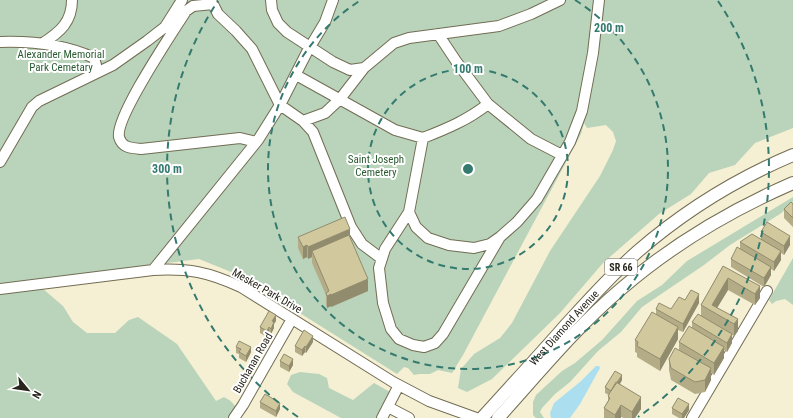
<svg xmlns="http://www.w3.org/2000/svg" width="793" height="418" font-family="'Roboto Condensed',sans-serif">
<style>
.green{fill:#b9d4ba}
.water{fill:#abdfef}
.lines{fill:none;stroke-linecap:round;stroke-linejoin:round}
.minor-casing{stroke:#726d54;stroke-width:12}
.major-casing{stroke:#726d54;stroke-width:14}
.minor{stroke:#fff;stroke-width:10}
.major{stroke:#fff;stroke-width:12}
.wall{fill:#b4ac87}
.shaded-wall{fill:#928c6e}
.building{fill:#d1c89d;stroke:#928c6e}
.ring{fill:none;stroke:#357a6f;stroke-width:2;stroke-dasharray:7 5}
.labels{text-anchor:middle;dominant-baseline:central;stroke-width:4;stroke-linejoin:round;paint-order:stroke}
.shield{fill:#fff;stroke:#686760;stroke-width:1}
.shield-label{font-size:10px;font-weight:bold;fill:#28261c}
.park-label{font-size:11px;fill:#2a5b30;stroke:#fff}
.street-label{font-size:11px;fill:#28261c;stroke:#fff}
.centre{fill:#357a6f;stroke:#fff;stroke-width:2}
.ring-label{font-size:12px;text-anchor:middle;font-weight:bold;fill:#357a6f;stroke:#fff;stroke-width:4;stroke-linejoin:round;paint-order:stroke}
</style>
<rect width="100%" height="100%" fill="#f5efd3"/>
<path class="green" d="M0,0H793V128L755,143L735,165L709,173L691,194L659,214L603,263L560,313L492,379L467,392L458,388L461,369L474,354L500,338L512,323L550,251L600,176L613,150L616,141L613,132L606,125L587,128L584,123L581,134L463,355L452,373L438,370L430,374H419L414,375L408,368L404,367L397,374L241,276L199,259L45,278L36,283L63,306L73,322L87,333H115L129,320L138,317L177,344L216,401L224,397C234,402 237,407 238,418H0Z
M793,197V207L791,205L780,214L730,245L704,265L642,307L621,332L598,351L570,382L555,394L542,408L540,412L544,418H536L533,415V402L536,395L562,371L575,363L602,340L637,301L662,285L687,261Z
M793,258V305L785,299L776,301L772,304L769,300Z
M300,372L319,374L327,378L329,388L353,400L374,383L390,392L376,418H341L293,392L287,384L291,375Z"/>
<path class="water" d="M596,366H599L600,368L580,404L570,418H551L550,413L554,403L580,382Z"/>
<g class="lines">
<defs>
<path id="minor" d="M271,0L272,10L278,23L287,32L333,62L350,70L364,68L394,43L409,38L499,26L531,14L560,0
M213,4L193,6L186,11C173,32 115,117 119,137C122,148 131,148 141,149L240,138L256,142
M213,4L218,14L236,31L252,49L280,105L303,121L313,132L351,227L362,244L382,259
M438,34L456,61L488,104
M0,42C32,41 64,44 94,58L96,65V73
M43,43C60,32 72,22 72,0
M296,75L395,130L423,138
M303,121L325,113L340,99L364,68
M0,162L32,107L39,101L113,65L147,41L165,27L182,0
M409,212L416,227L428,238L449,245L474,248L490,244L500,237L517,222L537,199L570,142L582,111L593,53L599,0
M500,237L443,334L435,343L424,347L413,345L399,339L391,329L383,303L379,268L385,249L409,212L423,138C446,129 468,120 488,104L531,139L562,155
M153,270L258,140L280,105L307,52L325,22L333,0
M0,289L153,270C189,268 208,272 241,287L393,382L429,401L476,418
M388,407L409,418
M234,418L243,405L292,319
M382,418L399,385
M692,418L767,291"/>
<g id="major">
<path id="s1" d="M482,418C510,387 538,357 565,326C588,301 611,275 637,252C683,212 736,179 793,155"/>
<path d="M498,418C538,374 576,327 621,289C673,244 731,210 793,183"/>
</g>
</defs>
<use href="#minor" class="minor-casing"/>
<use href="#major" class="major-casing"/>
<use href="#minor" class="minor"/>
<use href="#major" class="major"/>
</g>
<path class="wall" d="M793,204V227L784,218V209Z
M761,232L790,245L784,255L781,253V260L774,271L771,269V275L764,287L731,267V259L740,249V242L761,239Z
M298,237L350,239L368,291L331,307V306L327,308L326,305V295L312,263V257L308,259L307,257L303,259L298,248Z
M723,266L760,298L755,305L728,290L717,308L738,319V331L734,336L732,335V343L727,352L724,350V358L714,375L711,373V380L705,392L695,394L671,380L669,370V359L679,350V342L692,328V322L701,316V305Z
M685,300L699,303L683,332L678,330V339L660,371L637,357V353L635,352V340L656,314V309H671Z
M276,321L274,324V328L271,334L269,333L267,337L260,333V327Z
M313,342L306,353L305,352L302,356L295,352V346Z
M236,347L251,352L246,362L239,358V354L236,353Z
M280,361L293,365L289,372L280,367Z
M622,380L620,384L641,409L635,418H624L621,417V418H604V408L608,401V396L609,395L605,393V387Z
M260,402L280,409L276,417L260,408Z
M672,408L689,410L684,418H679L672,414Z"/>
<path class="shaded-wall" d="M350,229V241L312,251V257L308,259V247Z
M790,236V245L784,255V246Z
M307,245V257L303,259V247Z
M781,251V260L774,271V262Z
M771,267V275L764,287V278Z
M728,278V290L714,313L712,305Z
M368,279V291L331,307V295Z
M760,286V298L755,305V294Z
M331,294V306L327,308V296Z
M699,294V303L683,332V324Z
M276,315V321L274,324V328L271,334V329L272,321Z
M738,319V331L734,336V324Z
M269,327V333L267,337V331Z
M678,327V339L660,371V359Z
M732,334V343L727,352V343Z
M313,336V342L306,353V347Z
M305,346V352L302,356V350Z
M251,347V352L246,362V356Z
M724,347V358L714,375V363Z
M293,359V365L289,372V366Z
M711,368V380L705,392V380Z
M622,375V380L612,397V391Z
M641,397V409L635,418H632V412Z
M280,403V409L276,417V411Z
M689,404V410L684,418H682V414Z
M621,405V418H615V415Z"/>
<path class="building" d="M791,202L793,204V218L784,209Z
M345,217L350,229L308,247L307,245L303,247L298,237Z
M767,222L790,236L784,246L761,232Z
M752,234L781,251L774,262L740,242Z
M349,235L368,279L331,295V294L327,296L326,293L329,291L312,251Z
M737,247L771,267L764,278L731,259Z
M723,266L760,286L755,294L728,278L712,305L738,319L734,324L701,305Z
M691,290L699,294L683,324L656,309L659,303L671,309L679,297L685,300Z
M269,311L276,315L272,321L274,322L271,329L269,327L267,331L260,327Z
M652,312L678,327L660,359L637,346L638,342L635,340Z
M698,314L732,334L727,343L692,322Z
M689,326L724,347L714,363L679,342Z
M304,330L313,336L306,347L305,346L302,350L295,346Z
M239,341L251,347L246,356L239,352L241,349L236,347Z
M675,348L711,368L705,380L695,382L671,368L669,359Z
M284,354L293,359L289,366L280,361Z
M615,371L622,375L611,391L605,387Z
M616,382L641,397L632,412L621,405L615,415L604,408L610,398L608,396Z
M265,394L280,403L276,411L260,402Z
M678,398L689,404L682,414L672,408Z"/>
<g class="ring">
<circle cx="468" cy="169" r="100"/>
<path d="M575 0A200 200 0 1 1 361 0"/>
<path d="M298 417A301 301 0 0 1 218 1M718 1A301 301 0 0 1 638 417"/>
</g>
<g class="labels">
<rect class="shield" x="605" y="259" width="32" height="16" rx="3"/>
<g class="shield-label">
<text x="621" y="267">SR 66</text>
</g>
<g class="park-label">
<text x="61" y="54">Alexander Memorial<tspan x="61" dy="13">Park Cemetary</tspan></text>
<text x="376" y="159">Saint Joseph<tspan x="376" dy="13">Cemetery</tspan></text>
</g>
<g class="street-label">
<text transform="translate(267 291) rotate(30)">Mesker Park Drive</text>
<text stroke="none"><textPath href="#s1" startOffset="122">West Diamond Avenue</textPath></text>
<text transform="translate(253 363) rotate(-60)">Buchanan Road</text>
</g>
</g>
<circle cx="468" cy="169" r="6" class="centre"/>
<g class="ring-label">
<text x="609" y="32">200 m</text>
<text x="468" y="73">100 m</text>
<text x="167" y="173">300 m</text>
</g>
<g transform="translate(28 390) rotate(119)" stroke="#ffffff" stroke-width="3" paint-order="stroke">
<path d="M0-3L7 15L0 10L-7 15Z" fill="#28261c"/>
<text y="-6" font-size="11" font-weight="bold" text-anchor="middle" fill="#28261c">N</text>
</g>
</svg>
